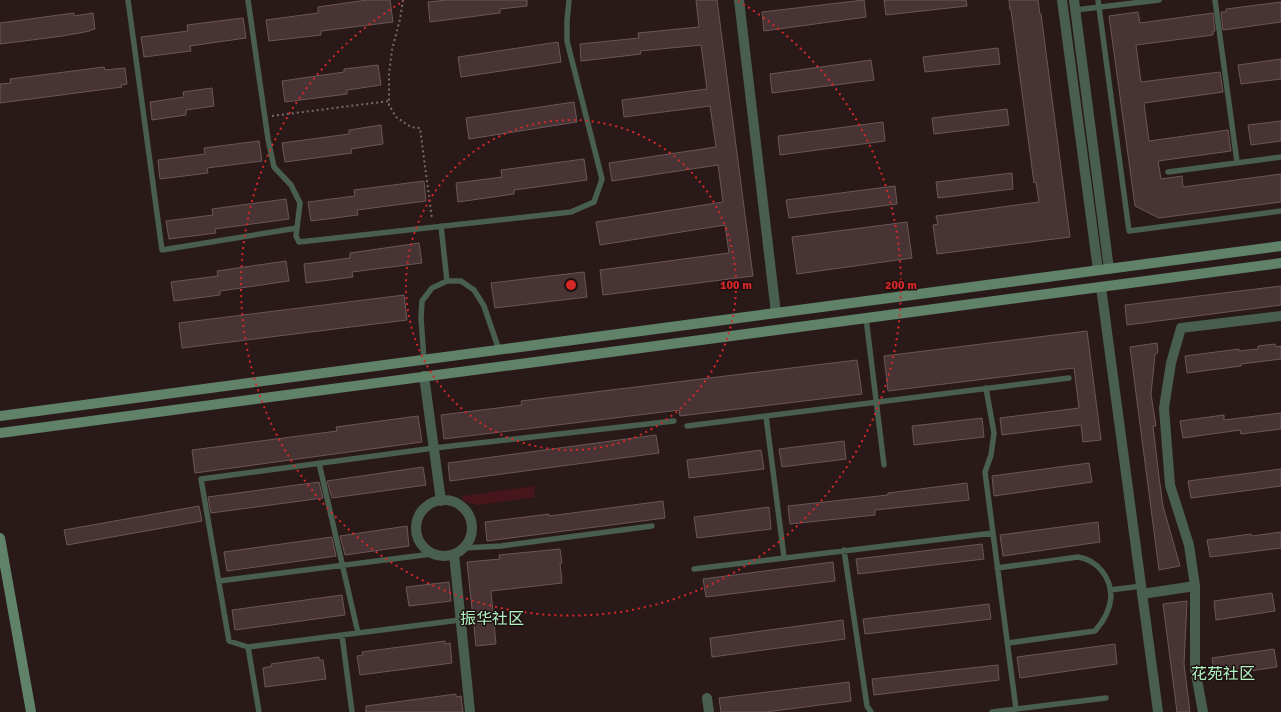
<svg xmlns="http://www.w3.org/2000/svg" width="1281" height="712" font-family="Signika,'Noto Sans SC',sans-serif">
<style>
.green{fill:#47161c}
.building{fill:#483435;stroke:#6c5657}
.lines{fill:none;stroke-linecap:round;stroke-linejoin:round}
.path{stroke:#796a6a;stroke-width:2;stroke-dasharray:2 3;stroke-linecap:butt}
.service{stroke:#485e4e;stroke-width:5.5}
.minor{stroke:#485e4e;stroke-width:10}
.tertiary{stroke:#485e4e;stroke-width:10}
.secondary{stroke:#5f8269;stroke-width:10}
.ring{fill:none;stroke:#d62828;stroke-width:2;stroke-dasharray:2 4}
.labels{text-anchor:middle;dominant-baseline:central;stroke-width:3;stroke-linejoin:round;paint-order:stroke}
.quarter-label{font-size:16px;fill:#adf6c3;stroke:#200f10}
.centre{fill:#d62828;stroke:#200f10;stroke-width:2}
.ring-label{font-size:12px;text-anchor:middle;font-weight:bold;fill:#d62828;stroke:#200f10;stroke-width:3;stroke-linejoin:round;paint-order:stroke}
</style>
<rect width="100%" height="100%" fill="#2a1919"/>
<path class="green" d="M534,486L535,497L478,505L463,501V496Z"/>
<path class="building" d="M367,0H390L393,22L321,31V35L269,41L266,20L318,13V7Z
M447,0H527V6L500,9V13L430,22L428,2Z
M696,0H717L753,276L603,295L600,270L729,253L725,225L600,245L596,222L723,202L718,165L612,181L609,163L716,147L710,106L624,117L622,100L707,89L701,45L640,51L641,54L581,61L580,44L639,38L638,33L699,27Z
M864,0L866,17L764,31L762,12Z
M884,0H966L967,6L886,15Z
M1009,0H1038L1040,14H1041L1070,237L937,254L933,225L938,224L936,216L1039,202L1036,182L1034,183L1011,10H1010Z
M1281,2V22L1223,30L1221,12H1226V9Z
M1138,12L1140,23L1213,13L1215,31H1213V35L1136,45L1141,82L1220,72L1223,92L1144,103L1149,141L1228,130L1231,151L1158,161L1161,179L1182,176L1183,187L1281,174V202L1159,218L1135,206L1109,16Z
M74,13V16L93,13L95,29L90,30V31L63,36L0,44V23Z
M243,18L246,38L190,46L191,51L144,57L141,37L188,31L187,25Z
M558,42L561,62L461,77L458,57Z
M998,48L1000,64L925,72L923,57Z
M1281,59V79L1241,84L1238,65Z
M871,60L874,80L772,93L770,74Z
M378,65L381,85L347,90V94L285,102L282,81L344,72V69Z
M104,67L105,70L125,68L127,84L121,85L122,87L0,103V84L11,83L10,79Z
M212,88L214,106L186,110V115L152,120L150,102L184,97L183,92Z
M574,102L577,122L469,139L466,118Z
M1007,109L1009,125L934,134L932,118Z
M1281,121V141L1251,145L1248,125Z
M883,122L885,141L780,155L778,136Z
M381,125L383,144L351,149L352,153L285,162L282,143L349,134V130Z
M259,141L262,161L207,168L208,173L160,179L158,160L205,154L204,148Z
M584,159L587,180L514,190V194L458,202L456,183L502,177L501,170Z
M1012,173L1013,189L938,198L936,182Z
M424,181L426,201L357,210L358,215L311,221L308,202L355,196L354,190Z
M895,186L897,204L789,218L786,200Z
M286,199L289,219L215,229L216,233L169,239L166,221L213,215L212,209Z
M907,222L912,258L797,274L792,237Z
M419,243L422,263L352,272L353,277L306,283L304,264L350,258V253Z
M286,261L289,281L220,291V295L174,301L171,282L218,276L217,271Z
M584,272L587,297L495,308L491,283Z
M1281,286V305L1127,325L1125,305Z
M404,295L407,320L182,348L179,323Z
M1087,331L1101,440L1083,442L1081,425L1002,435L1000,418L1079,408L1074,368L888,391L884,356Z
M1157,343L1158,352L1155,355L1151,394L1156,426H1153L1159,477L1163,506L1180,566L1159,570L1130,347Z
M1275,344L1276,347L1281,346V359L1241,364V366L1187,373L1185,356L1239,349V351L1258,349V346Z
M857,360L862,394L680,416L679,410L444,439L441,415L522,405L521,401Z
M1281,413V429L1241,434L1240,430L1183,438L1180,421L1224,415V420Z
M418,416L422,442L195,473L192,450L337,431L336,427Z
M982,418L984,437L914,445L912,426Z
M656,435L659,453L450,481L448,463Z
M844,441L846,459L782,467L779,449Z
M761,450L764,469L689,478L687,460Z
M1089,463L1092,482L994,496L992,476Z
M423,467L426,485L332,498L327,481Z
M1281,469V486L1191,498L1188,481Z
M319,482L323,498L211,513L208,497Z
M967,483L969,500L875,510V515L790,524L788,506L888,495V493Z
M663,501L665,518L487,541L485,522L549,514V516Z
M199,506L202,521L67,545L64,530Z
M769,507L771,529L697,538L694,517Z
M1098,522L1100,542L1003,556L1000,535Z
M407,526L409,546L345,555L340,536Z
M1281,532V548L1210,557L1207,540L1251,534L1252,536Z
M332,537L336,556L227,571L224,552Z
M982,544L984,559L858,574L856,559Z
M560,549L562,563H560L562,583L491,591L496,644L476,646L467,562L500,559L499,555Z
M833,562L835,581L706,597L703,579Z
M449,582L451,601L409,606L406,587Z
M1272,593L1275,611L1216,620L1214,601Z
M342,595L345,615L235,630L232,610Z
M1187,601L1184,664L1190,712H1177L1163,604Z
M989,604L991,619L865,634L863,619Z
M843,620L845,639L712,657L710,638Z
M445,641V644L450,643L452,663L360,675L357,656L363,655L362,652Z
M1115,644L1117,664L1020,678L1017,657Z
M1274,649L1277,667L1215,676L1212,658Z
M319,657V660H323L326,679L265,687L263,668L272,666L271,664Z
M998,665L999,680L874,695L872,679Z
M849,682L851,701L766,712H721L719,698Z
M456,694V697L461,696L463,712H366V706Z"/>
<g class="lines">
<path class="path" d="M403,0L400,19L392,50L389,74V105L396,117L411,127L420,128L432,219
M272,116L389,101"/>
<path class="service" d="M128,0L162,250L297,228
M248,0L268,139L274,167L291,185L300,203L296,236L299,242L571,212L594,202L602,179L567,41V21L569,0
M1098,0L1129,231L1281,211
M1215,0L1237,162
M1075,10L1159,0
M1168,172L1281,157
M441,226L447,281
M866,318L884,465
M424,360L421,318L422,301L432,288L447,281H461L474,290L484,306L499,350
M986,388L994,433L991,455L985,472L1016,709
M766,416L784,557
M687,426L1069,378
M319,463L358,633
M463,548L501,546L652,526
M844,550L867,706L871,712
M997,568L1078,557C1097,560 1111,577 1111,597C1110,610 1103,622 1095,631L1008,643
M694,569L993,533
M219,581L432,554
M1110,590L1142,586
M342,635L352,712
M248,647L229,641L201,479L434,448L674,421
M259,712L248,647L460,620
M992,712L1106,698"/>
<path class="minor" d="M739,0L776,313
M424,376L441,501
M416 528a28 28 0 1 1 56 0a28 28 0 1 1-56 0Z
M454,554L470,712
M1142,594L1195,586
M707,698L709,712
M1203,712L1195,669V586L1189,545L1170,485L1164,408L1171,363L1181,328L1281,316"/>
<path class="tertiary" d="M1062,0L1098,270
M1074,0L1109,269
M1101,287L1158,712"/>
<path class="secondary" d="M0,416L1281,246
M0,433L1281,263
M0,538L31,712"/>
</g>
<g class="ring">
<circle cx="571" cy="285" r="165"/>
<path d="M738 1A330 330 0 1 1 404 1"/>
</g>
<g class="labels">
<g class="quarter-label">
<text x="492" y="619">振华社区</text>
<text x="1223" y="674">花苑社区</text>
</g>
</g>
<circle cx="571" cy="285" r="6" class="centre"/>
<g class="ring-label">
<text x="736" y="289">100 m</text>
<text x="901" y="289">200 m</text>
</g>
</svg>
